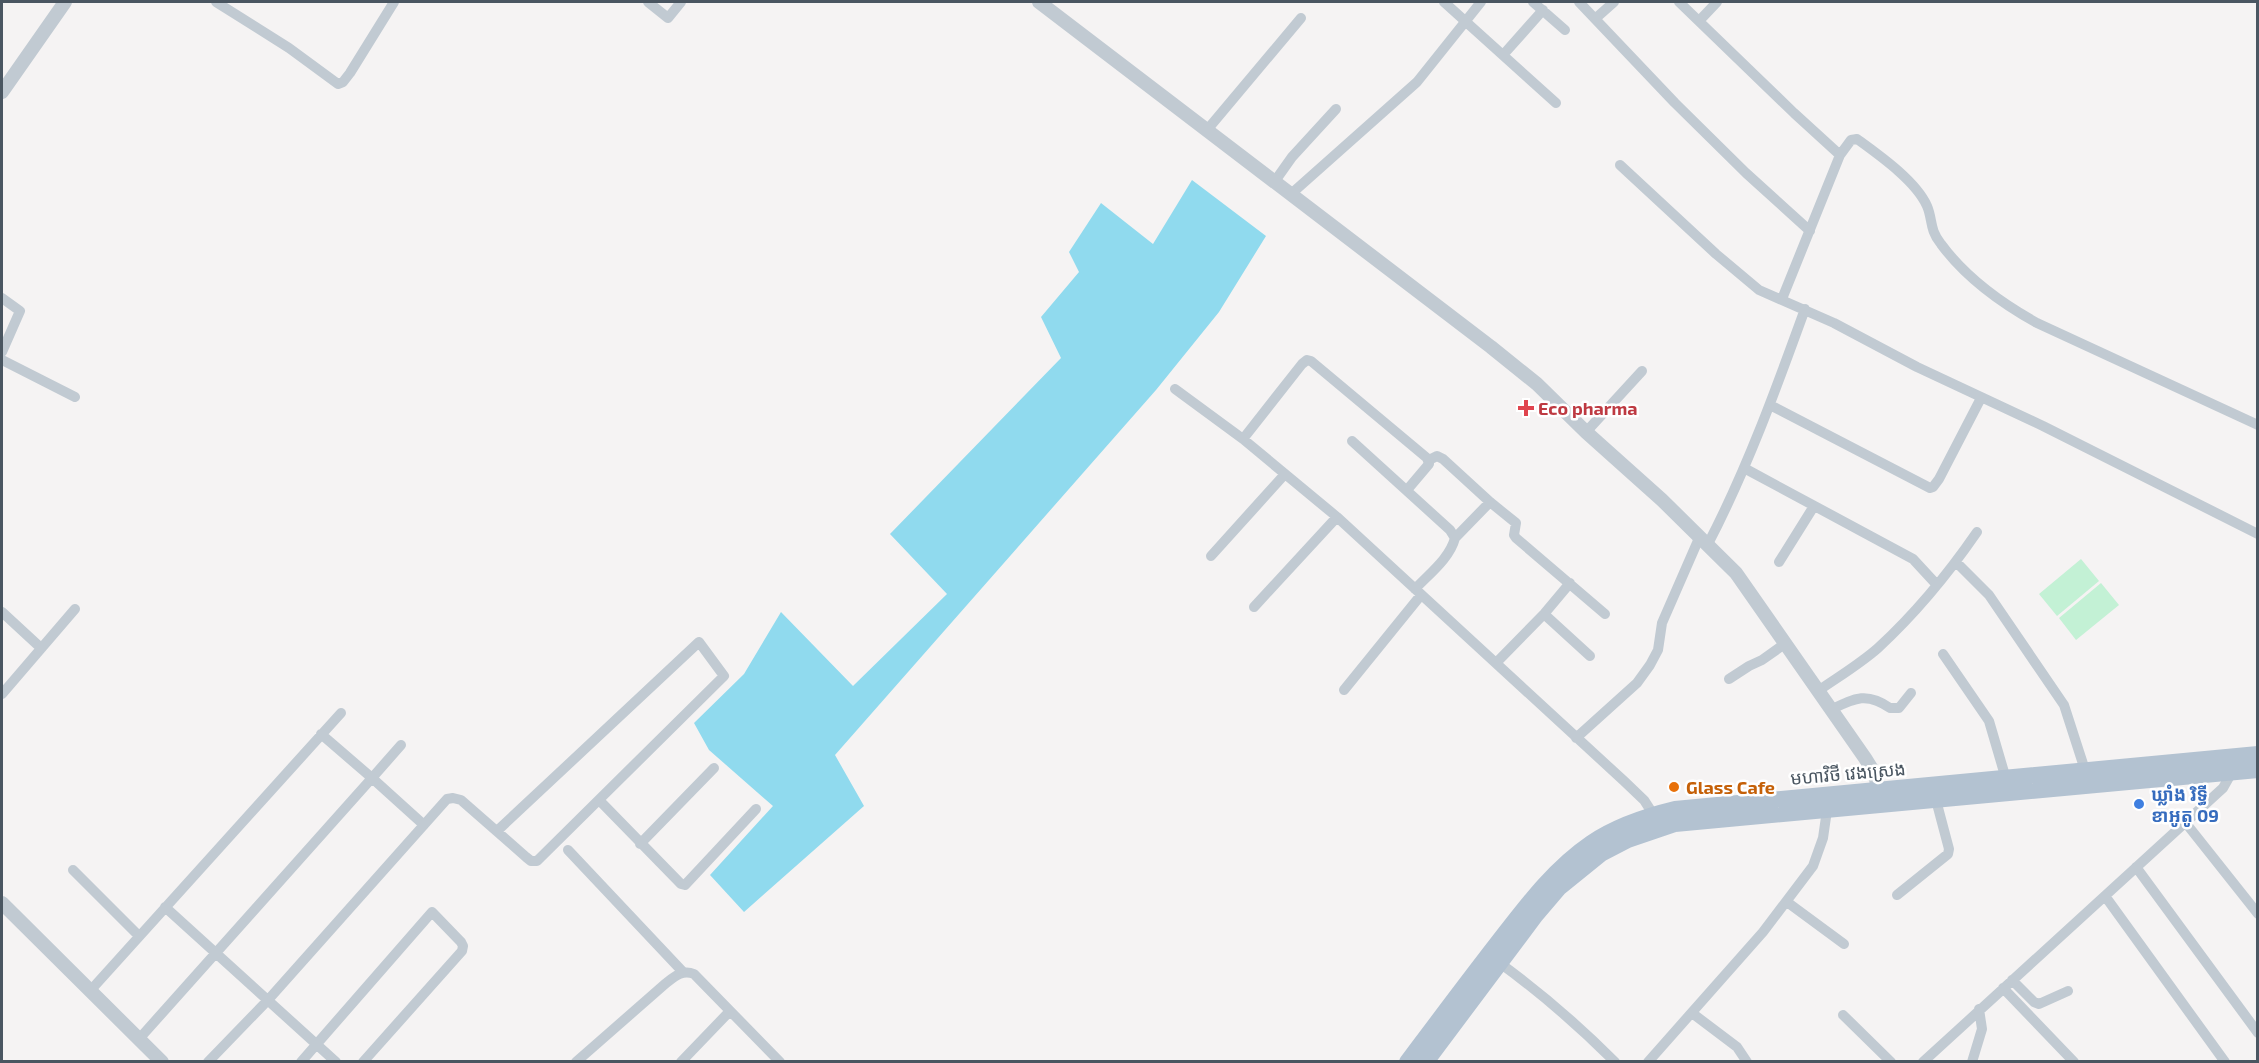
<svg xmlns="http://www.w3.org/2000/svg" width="2259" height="1063" font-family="'Exo 2','Noto Sans Khmer',sans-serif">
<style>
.green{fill:#c3f1d5}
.water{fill:#90daee}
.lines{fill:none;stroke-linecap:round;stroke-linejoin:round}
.minor{stroke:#c1cad2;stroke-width:10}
.tertiary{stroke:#c1cad2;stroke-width:14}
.primary{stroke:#b3c2d1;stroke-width:16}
.health-dot{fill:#e0444e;stroke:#fff;stroke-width:2}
.food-dot{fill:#e8710a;stroke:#fff;stroke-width:2}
.shop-dot{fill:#3f7fe0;stroke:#fff;stroke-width:2}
.labels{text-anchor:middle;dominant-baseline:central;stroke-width:5;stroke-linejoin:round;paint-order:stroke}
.health-label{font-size:18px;font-weight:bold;fill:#be3a42;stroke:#fff;text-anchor:start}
.street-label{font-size:18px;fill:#4a5661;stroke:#fff}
.food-label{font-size:18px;font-weight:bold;fill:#c56008;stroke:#fff;text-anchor:start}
.shop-label{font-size:18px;font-weight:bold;fill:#366cbe;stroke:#fff;text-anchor:start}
</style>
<rect width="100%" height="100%" fill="#f5f3f3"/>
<path class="green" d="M2081,559L2099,581L2057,616L2039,594Z
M2101,583L2119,605L2076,640L2059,618Z"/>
<path class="water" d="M1192,180L1266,236L1219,312L1156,390L835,755L864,806L744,912L710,875L773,806L709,750L694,723L744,674L781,612L853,686L947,594L890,534L1061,358L1041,317L1079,272L1069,252L1101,203L1153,244Z"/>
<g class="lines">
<path class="minor" d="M216,2L289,48L338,84L343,82L350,73L394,2
M648,2L668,18L681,2
M1444,2L1556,103
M1533,2L1565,30
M1579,2L1675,103L1746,173L1810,231
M1679,2L1794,113L1840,155L1851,140L1857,139C1879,155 1916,181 1927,206C1933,220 1929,229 1941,244C1966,278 2001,303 2037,323L2258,425
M1596,18L1614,2
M1699,21L1717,2
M1503,55L1543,10
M1207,130L1301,18
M1620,165L1716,254L1759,290L1834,323L1917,367L2043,426L2258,534
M1275,181L1292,157L1336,109
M1291,194L1417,82L1481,2
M2,298L20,311L2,352
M1782,299L1840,155
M2,360L75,397
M1175,389L1243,439L1337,517L1624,781L1644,800L1653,814
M1770,405L1930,488L1933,487L1939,479L1981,398
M1586,432L1642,371
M1243,439L1302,364L1307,360L1311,361L1427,458L1429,464L1407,490
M1352,441L1450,530L1455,538C1450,558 1429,574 1415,589
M1429,460L1437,456L1443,459L1490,502L1516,523L1514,535L1516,538L1605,614
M1744,468L1913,559L1937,585
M1455,538L1490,502
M1708,544C1747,469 1776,389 1805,309
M1211,556L1285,474
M1779,562L1814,506
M1956,562L1989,595L2064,705L2085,770
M1254,607L1337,517
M2,612L41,648
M1544,614L1590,656
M1943,654L1989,721L2006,779
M1496,663L1544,614L1570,583
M1729,679L1749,666L1762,660L1786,643
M1344,690L1421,595
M1818,691C1838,677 1860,664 1878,648C1916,613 1948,574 1977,532
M2,694L75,609
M1832,709C1855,698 1867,692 1890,708H1899L1911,693
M1576,738L1637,683L1650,665L1658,650L1662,623L1700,536
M401,745L372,778L424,825
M599,800L681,884L685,885L756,809
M2185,822L2258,914
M640,844L714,768
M568,850L683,972
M2136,867L2258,1033
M73,870L139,936
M1897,895L1948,854L1949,849L1936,800
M2105,896L2225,1062
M1787,902L1844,944
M165,907L336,1062
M1497,961C1540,992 1577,1024 1615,1062
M2012,980L2034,1002L2039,1004L2068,991
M2003,988L2074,1062
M90,991L341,713
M1692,1013L1737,1047L1747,1062
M1843,1015L1891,1062
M139,1039L372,778L321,734
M208,1062L268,1000L447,799L453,798L461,800L526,857L531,861H537L724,676L699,642L497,831
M301,1062L432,912L461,942L463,946L462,951L363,1062
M576,1062L665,984C674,977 682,969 694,974L780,1062
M681,1062L730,1011
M1648,1062L1763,932L1813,866L1823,838L1827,810
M1923,1062L2223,788L2232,772V769
M1972,1062L1982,1029L1979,1009"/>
<path class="tertiary" d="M1039,2L1491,347L1537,384L1586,432L1662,500L1736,573L1865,758L1875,774L1880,800
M2,92L65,2
M2,903L162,1062"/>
<path class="primary" d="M1407,1062C1437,1022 1467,982 1498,942C1526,906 1553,869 1591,843C1616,826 1646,816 1675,809L2258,754
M1426,1062L1536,915L1559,888L1601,854L1628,840L1675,824L2258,770"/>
</g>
<path class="health-dot" d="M1523 399h6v6h6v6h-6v6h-6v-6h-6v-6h6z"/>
<circle class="food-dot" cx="1674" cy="787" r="6"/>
<circle class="shop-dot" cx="2139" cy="804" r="6"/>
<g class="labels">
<g class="health-label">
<text x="1538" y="408">Eco pharma</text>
</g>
<g class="street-label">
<text transform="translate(1848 773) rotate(-5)">មហាវិថី វេងស្រេង</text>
</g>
<g class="food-label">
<text x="1686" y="787">Glass Cafe</text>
</g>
<g class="shop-label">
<text x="2151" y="794">ឃ្លាំង រិទ្ធី<tspan x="2151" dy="21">ខាអូតូ 09</tspan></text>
</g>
</g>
<rect width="2259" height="1063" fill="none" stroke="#4a5661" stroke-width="6"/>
</svg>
